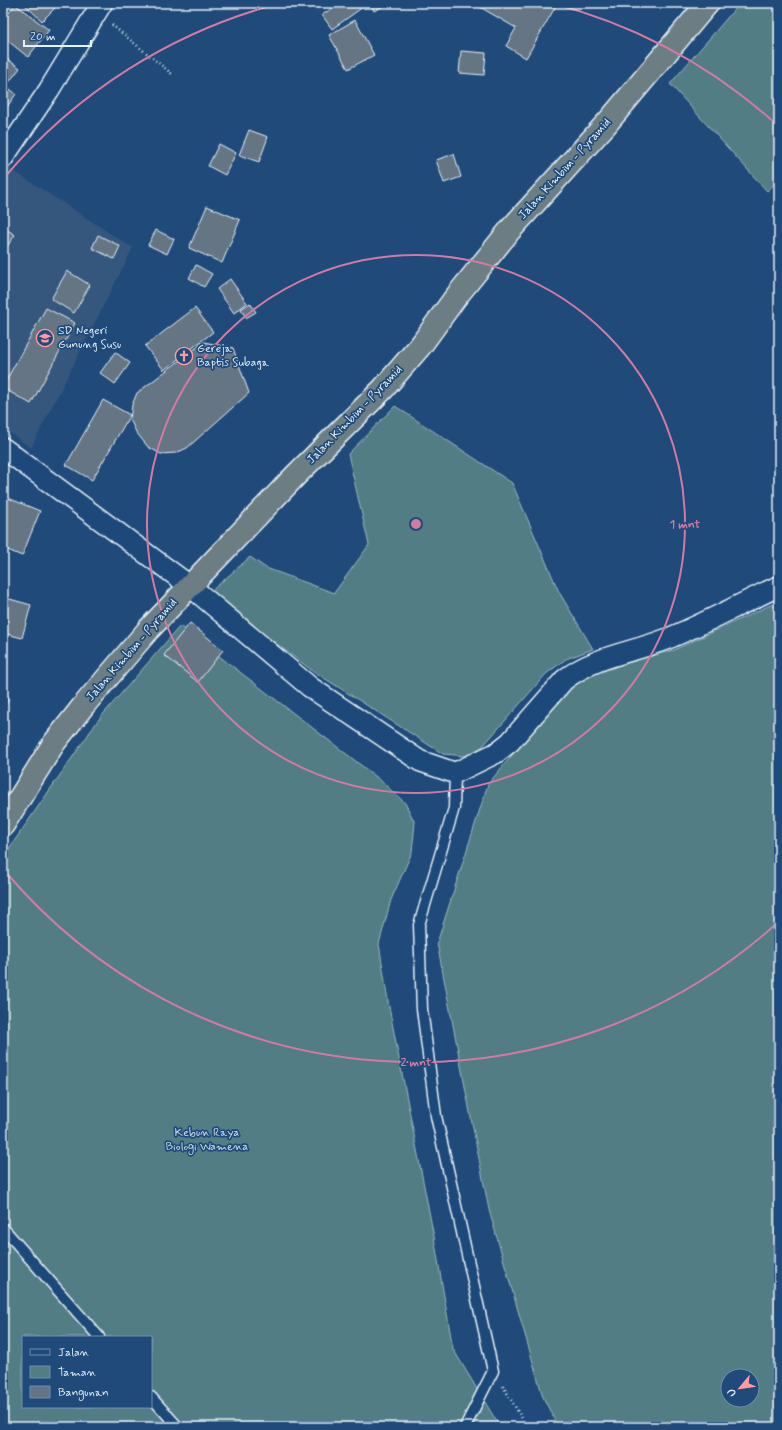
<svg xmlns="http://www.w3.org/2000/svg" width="782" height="1430" font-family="Mynerve,sans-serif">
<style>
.built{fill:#34577d}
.green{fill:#527d85;stroke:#9db7be;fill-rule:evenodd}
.building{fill:#657484;stroke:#e8f1f8}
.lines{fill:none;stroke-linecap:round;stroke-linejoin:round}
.lane-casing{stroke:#e8f1f8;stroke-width:13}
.street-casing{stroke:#e8f1f8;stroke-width:23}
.highway-casing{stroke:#e8f1f8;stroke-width:25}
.path{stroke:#e8f1f8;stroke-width:2.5;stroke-dasharray:1 3;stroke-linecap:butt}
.lane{stroke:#1f4a7a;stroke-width:10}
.street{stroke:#1f4a7a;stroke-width:20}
.highway{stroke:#6c7e84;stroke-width:22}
.ring{fill:none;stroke:#d37aa2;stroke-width:2}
.labels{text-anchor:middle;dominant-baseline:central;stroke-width:3.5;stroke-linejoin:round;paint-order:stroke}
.street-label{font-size:12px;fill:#e8f1f8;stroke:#1f4a7a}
.poi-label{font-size:12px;fill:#e8f1f8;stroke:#1f4a7a;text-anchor:start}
.park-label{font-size:12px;fill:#d2e0e7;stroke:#1f4a7a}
.centre{fill:#d37aa2;stroke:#1f4a7a;stroke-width:2}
.ring-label{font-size:12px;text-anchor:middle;font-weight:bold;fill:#d37aa2;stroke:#1f4a7a;stroke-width:3.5;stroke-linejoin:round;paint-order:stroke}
</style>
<rect width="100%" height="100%" fill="#1f4a7a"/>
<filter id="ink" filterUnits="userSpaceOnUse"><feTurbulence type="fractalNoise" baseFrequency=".025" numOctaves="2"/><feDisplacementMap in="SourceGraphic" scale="8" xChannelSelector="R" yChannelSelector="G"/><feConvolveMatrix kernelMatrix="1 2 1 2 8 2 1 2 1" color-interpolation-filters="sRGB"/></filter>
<g filter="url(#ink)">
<path class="built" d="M6,166L133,248L31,448L3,428V172Z"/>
<path class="green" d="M740,3H779V180L767,191L670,84Z
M395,406L512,483L559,592L593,649L566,659L546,674L483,746L466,756L443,754L310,669L209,593L250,557L266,568L334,593L369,545L348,454Z
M779,601V1427H558L543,1397L489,1210L437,943L488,784L559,699L566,687L592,671L674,650ZM728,1376H752V1400H728Z
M180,626L379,779L405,803L415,823L412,852L391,900L379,944L389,1007L434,1237L453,1349L500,1427H3V860L8,850L99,719ZM23,1337H151V1407H23Z"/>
<path class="building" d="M23,3H56L58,5L42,21Z
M340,3H360L363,7L332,29L322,15Z
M370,3H389L374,11Z
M473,3H555L557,4L526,58L506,46L516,28Z
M15,4L49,30L28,57L3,37V21Z
M355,20L374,55L348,69L329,35Z
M461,51L486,53L484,75L459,73Z
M3,56L20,68L6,86L16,94L4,111Z
M249,130L268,137L259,162L239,155Z
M219,144L236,153L225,175L208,166Z
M454,154L461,177L444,183L436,160Z
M207,206L240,220L222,263L189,248Z
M3,227L15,235L3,252Z
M156,230L174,239L167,254L148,245Z
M98,235L120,246L114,259L92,248Z
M196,265L212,274L204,287L189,278Z
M67,271L90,285L74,313L51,299Z
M230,279L247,303L234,313L217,289Z
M250,303L256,312L246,318L241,309Z
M46,308L75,323L31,404L3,388V386Z
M195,308L213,332L164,370L145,346Z
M204,342L233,348L249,393L187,448L176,453L161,454L148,447L136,432L130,419L132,405L137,393Z
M115,352L130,363L115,384L100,373Z
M103,400L130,415L92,480L66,465Z
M8,498L40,511L22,556L3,548V509Z
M6,598L31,605L22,638L3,633V608Z
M190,623L223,650L198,682L164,655Z
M3,695L9,697L3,713Z"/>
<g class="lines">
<defs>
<path id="lane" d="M455,773L454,808L419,925L422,1009L436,1116L493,1371L465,1427
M3,1228L99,1337
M151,1397L178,1427"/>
<path id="street" d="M3,158L49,90L102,3
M3,448L190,586L310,687L420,761L455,773L496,753L510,742L564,680C595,655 638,652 674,636C710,621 744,602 779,586"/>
<path id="highway" d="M3,825L54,743L84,705L149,629L296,475L383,389L421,345L455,298L510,230L607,123L708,3"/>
</defs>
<use href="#lane" class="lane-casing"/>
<use href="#street" class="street-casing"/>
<use href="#highway" class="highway-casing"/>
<path class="path" d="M112,25L172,74
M503,1386L527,1427"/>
<use href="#lane" class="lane"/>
<use href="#street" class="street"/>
<use href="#highway" class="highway"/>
</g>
</g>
<g class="ring">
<circle cx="416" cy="524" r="269"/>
<path d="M776 924A538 538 0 0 1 4 870M4 178A538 538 0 0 1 281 3M551 3A538 538 0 0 1 776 124"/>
</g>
<defs>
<symbol id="school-ring" viewBox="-11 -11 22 22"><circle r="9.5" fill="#1f4a7a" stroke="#ff9aa2" stroke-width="1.5"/><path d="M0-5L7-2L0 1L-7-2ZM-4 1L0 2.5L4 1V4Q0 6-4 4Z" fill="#ff9aa2"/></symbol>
<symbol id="church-ring" viewBox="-11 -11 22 22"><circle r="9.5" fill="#1f4a7a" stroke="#ff9aa2" stroke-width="1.5"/><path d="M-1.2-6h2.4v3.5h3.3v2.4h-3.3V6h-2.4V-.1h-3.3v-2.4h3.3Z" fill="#ff9aa2"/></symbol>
</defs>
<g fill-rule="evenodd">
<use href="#school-ring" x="35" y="328" width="20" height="20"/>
<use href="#church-ring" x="174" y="346" width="20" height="20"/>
</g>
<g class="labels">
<g class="street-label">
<text transform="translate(565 169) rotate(-48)">Jalan Kimbim - Pyramid</text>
<text transform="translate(355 415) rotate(-46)">Jalan Kimbim - Pyramid</text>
<text transform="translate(132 650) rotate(-49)">Jalan Kimbim - Pyramid</text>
</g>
<g class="poi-label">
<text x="58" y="331">SD Negeri<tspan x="58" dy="14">Gunung Susu</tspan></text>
<text x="197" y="349">Gereja<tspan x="197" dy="14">Baptis Subaga</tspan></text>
</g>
<g class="park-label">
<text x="207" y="1133">Kebun Raya<tspan x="207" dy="14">Biologi Wamena</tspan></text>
</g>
</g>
<circle cx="416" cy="524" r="6" class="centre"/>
<g class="ring-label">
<text x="685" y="528">1 mnt</text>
<text x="416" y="1066">2 mnt</text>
</g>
<rect width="782" height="1430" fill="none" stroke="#1f4a7a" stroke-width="16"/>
<rect x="8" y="8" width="766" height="1414" fill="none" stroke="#e8f1f8" stroke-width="1.5" filter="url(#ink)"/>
<rect x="22" y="1336" width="130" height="72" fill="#1f4a7a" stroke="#6f8dac"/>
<rect x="30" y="1349" width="20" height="6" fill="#1f4a7a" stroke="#6f8dac"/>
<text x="58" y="1356" font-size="12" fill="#e8f1f8">Jalan</text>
<rect x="30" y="1366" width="20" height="12" fill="#527d85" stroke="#6f8dac"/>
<text x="58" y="1376" font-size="12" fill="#e8f1f8">Taman</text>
<rect x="30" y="1386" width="20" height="12" fill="#657484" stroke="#6f8dac"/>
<text x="58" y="1396" font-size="12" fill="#e8f1f8">Bangunan</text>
<g transform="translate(740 1388) rotate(241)"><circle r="19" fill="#1f4a7a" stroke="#6f8dac"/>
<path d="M0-3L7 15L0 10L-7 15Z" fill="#ff9aa2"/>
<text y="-6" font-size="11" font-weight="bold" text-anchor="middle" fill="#e8f1f8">U</text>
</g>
<path d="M24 40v6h67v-6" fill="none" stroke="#e8f1f8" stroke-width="2"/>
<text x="30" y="40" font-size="12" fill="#e8f1f8" stroke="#1f4a7a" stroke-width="3" paint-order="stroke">20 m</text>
</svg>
